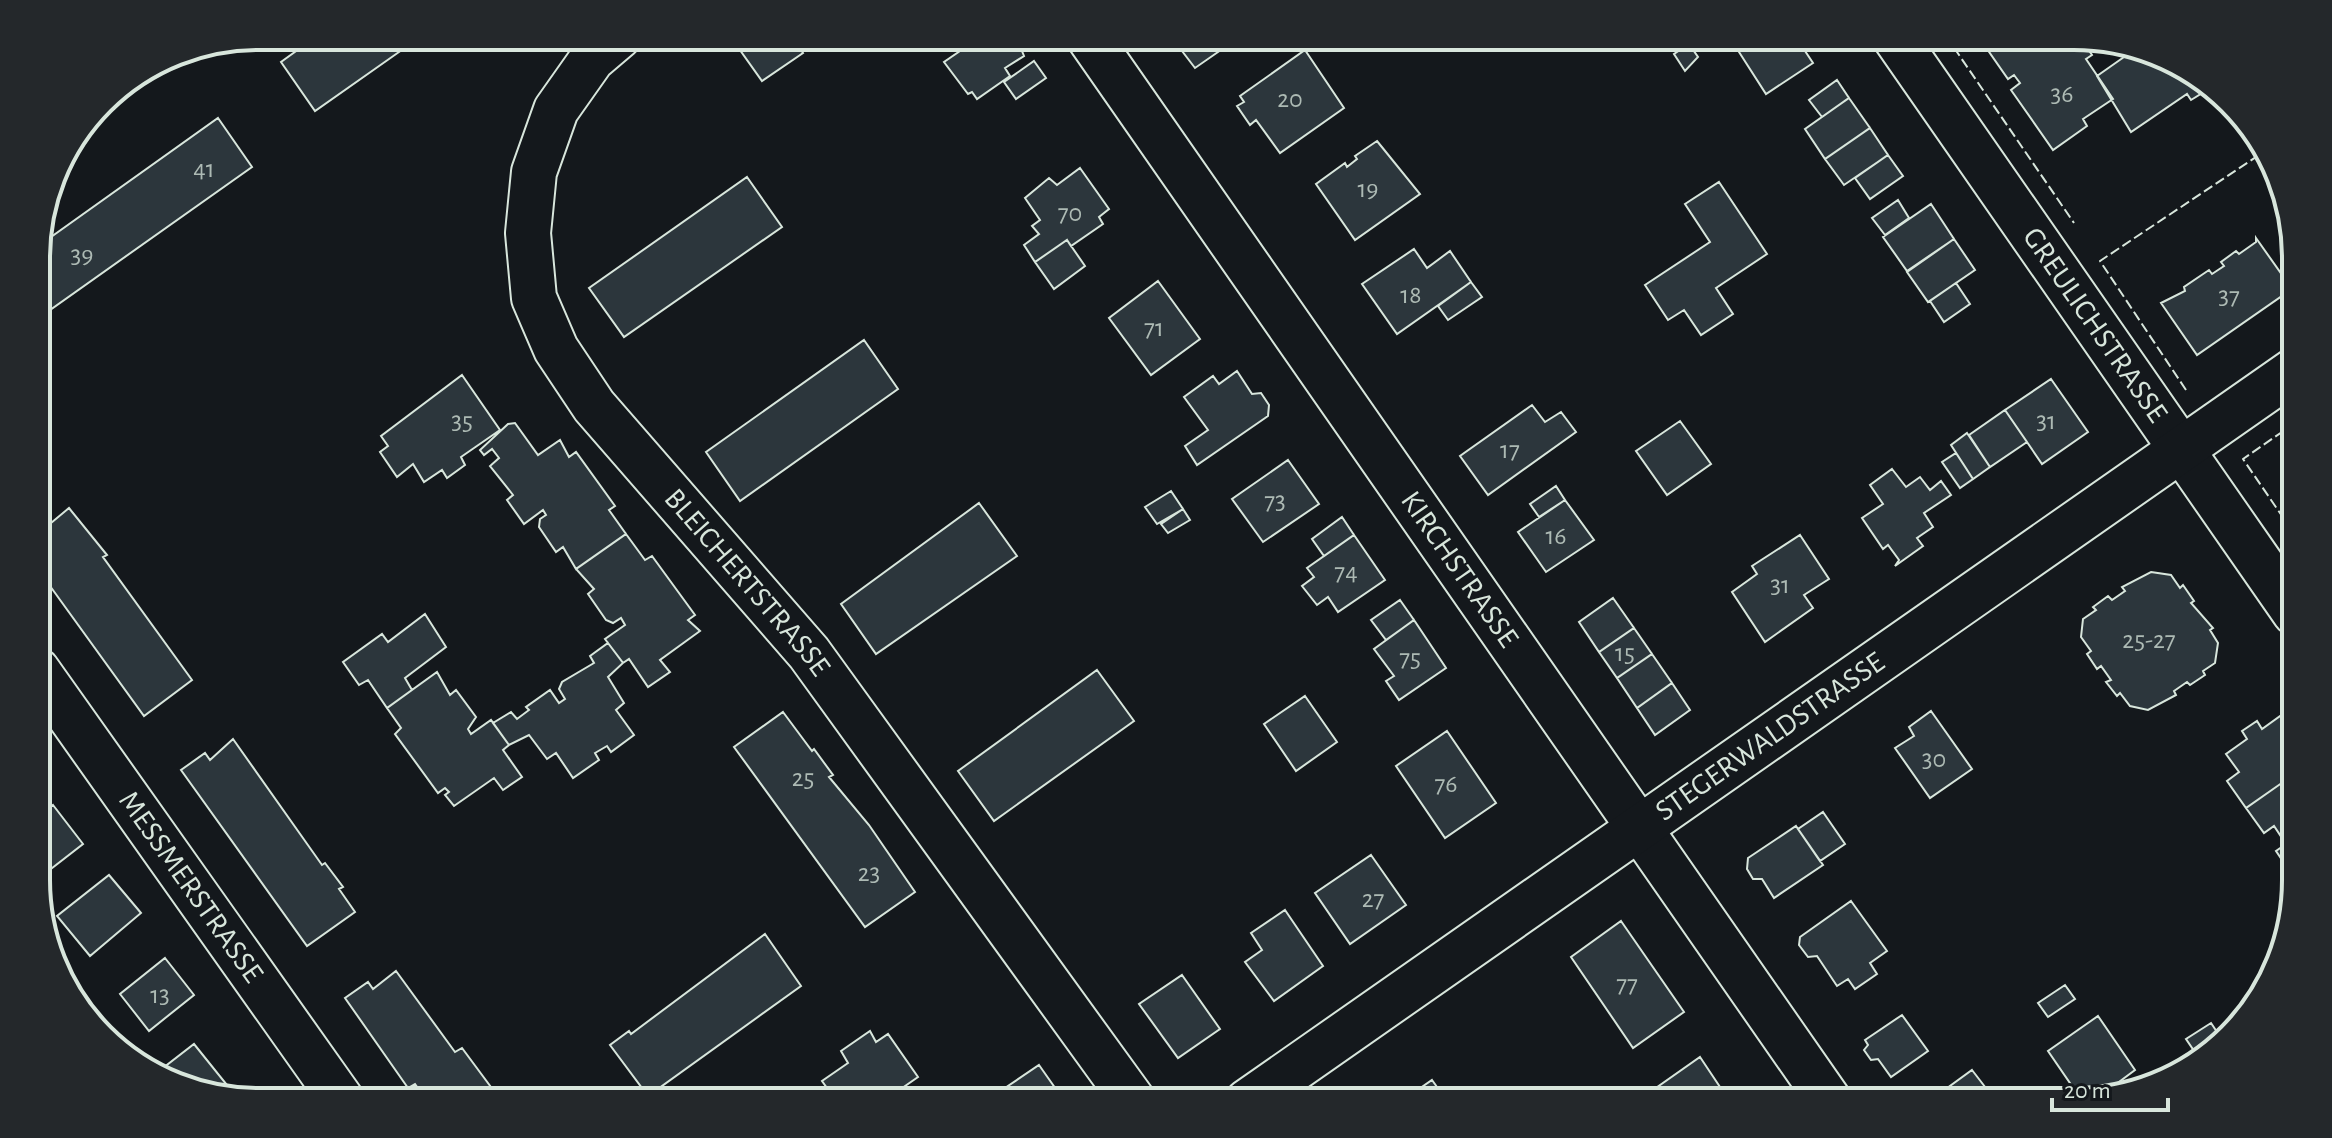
<svg xmlns="http://www.w3.org/2000/svg" width="2332" height="1138" font-family="'Alegreya Sans',sans-serif">
<style>
.building{fill:#2c363c;stroke:#d8e6dc;stroke-width:2}
.lines{fill:none;stroke-linecap:round;stroke-linejoin:round}
.minor-casing{stroke:#d8e6dc;stroke-width:48}
.minor{stroke:#14181c;stroke-width:44}
.fence{stroke:#d8e6dc;stroke-width:2;stroke-dasharray:10 4;stroke-linecap:butt}
.labels{text-anchor:middle;dominant-baseline:central;stroke-width:6;stroke-linejoin:round;paint-order:stroke}
.number-label{font-size:26px;fill:#adbab4}
.street-label{font-size:30px;fill:#d8e6dc;stroke:#14181c}
.rim{fill:none;stroke:#d8e6dc;stroke-width:4}
</style>
<rect width="100%" height="100%" fill="#14181c"/>
<path class="building" d="M317,36H433L420,45L416,40L315,111L281,62Z
M730,36H791L803,53L762,81Z
M982,36H1016L1024,56L1005,68L1010,76L977,99L972,92L968,94L944,62Z
M1195,36H1241L1195,68L1179,47Z
M1732,36H1795L1813,63L1766,94L1730,38Z
M1978,36L2080,37L2092,55L2086,59L2113,99L2083,119L2087,126L2053,150L2011,90L2020,83L2014,75L2008,79Z
M1689,44L1698,57L1685,71L1674,54Z
M1305,50L1344,108L1280,153L1256,120L1250,125L1237,106L1244,102L1240,96Z
M2134,50L2172,59L2207,90L2191,100L2187,94L2131,132L2097,76Z
M1034,61L1046,78L1016,99L1004,82Z
M1837,80L1849,98L1822,117L1809,100Z
M1849,98L1870,128L1825,159L1805,129Z
M218,118L252,167L50,310L37,291V247Z
M1870,128L1888,155L1844,185L1825,159Z
M1377,141L1420,194L1355,240L1316,184L1345,163L1347,167L1357,159L1355,156Z
M1888,155L1903,176L1870,199L1855,178Z
M1080,168L1109,209L1099,217L1103,224L1071,246L1067,240L1035,262L1024,245L1039,234L1032,226L1040,220L1025,198L1049,178L1057,185Z
M747,177L782,227L624,337L589,288Z
M1719,182L1767,254L1716,288L1733,314L1701,335L1684,310L1668,320L1645,285L1710,242L1685,204Z
M1898,200L1909,218L1885,235L1872,218Z
M1931,204L1954,239L1907,271L1883,237Z
M2287,210L2294,229V240L2278,216Z
M2256,238L2292,289L2197,355L2161,303L2185,291L2184,287L2209,270L2212,274L2224,266L2221,262L2236,251L2239,254L2256,242Z
M1954,239L1975,270L1928,302L1907,272Z
M1067,240L1085,266L1054,289L1035,262Z
M1414,249L1427,268L1450,251L1471,282L1397,334L1362,284Z
M1158,281L1200,339L1151,375L1109,318Z
M1471,282L1482,297L1448,320L1438,306Z
M1956,283L1970,304L1944,322L1930,301Z
M864,340L898,389L740,501L706,452Z
M1237,371L1252,394L1261,393L1269,405L1268,416L1197,465L1185,446L1208,430L1184,397L1213,376L1219,384Z
M462,375L500,430L461,457L465,465L447,478L442,470L424,482L413,464L397,477L380,452L388,446L381,436Z
M2051,379L2088,432L2042,464L2005,410Z
M1532,405L1545,422L1561,412L1576,432L1488,495L1460,456Z
M2005,410L2027,442L1990,467L1969,435Z
M1680,421L1711,464L1667,495L1636,451Z
M515,423L538,455L560,440L569,457L576,452L615,506L609,510L626,534L576,569L563,547L556,552L539,527L540,519L546,515L543,510L524,524L507,500L513,495L490,466L499,458L492,449L484,455L480,450L508,424Z
M1967,433L1990,467L1973,479L1951,445Z
M1956,453L1973,479L1960,488L1942,462Z
M1288,460L1319,504L1263,542L1232,499Z
M1892,469L1906,487L1920,477L1930,490L1941,481L1951,495L1924,513L1933,527L1917,538L1923,546L1895,566L1899,560L1888,545L1883,549L1862,518L1883,504L1870,485Z
M1556,486L1565,500L1539,517L1530,504Z
M1171,491L1183,509L1157,524L1145,507Z
M1565,500L1594,540L1546,572L1518,532Z
M979,503L1017,556L876,654L841,604Z
M69,508L107,555L103,557L192,680L144,716L37,568V524L41,521L45,528Z
M1183,509L1190,520L1168,533L1161,524Z
M1342,517L1354,535L1324,556L1312,539Z
M626,534L645,560L652,556L695,615L688,620L700,631L660,660L670,672L648,687L629,659L623,663L605,639L625,625L621,618L613,623L606,620L588,594L594,589L576,569Z
M1354,535L1385,580L1338,612L1328,597L1317,605L1302,586L1314,577L1307,568Z
M1800,535L1829,579L1804,595L1813,608L1765,642L1732,592L1757,574L1752,566Z
M2151,572L2171,575L2180,588L2183,585L2194,601L2191,603L2213,628L2210,630L2218,643L2215,663L2203,671L2205,675L2190,685L2187,682L2174,691L2176,695L2148,710L2130,706L2120,693L2117,696L2106,682L2111,680L2101,666L2097,669L2087,654L2091,651L2081,637L2083,619L2096,610L2093,607L2108,596L2112,600L2125,591L2122,587Z
M1613,598L1634,628L1599,652L1579,622Z
M1400,600L1414,620L1386,640L1371,620Z
M425,614L446,647L405,678L412,690L387,708L368,680L359,685L343,662L382,634L388,642Z
M1414,620L1446,668L1399,700L1386,681L1394,676L1374,649Z
M1634,628L1652,654L1617,678L1599,652Z
M608,643L623,663L608,677L624,703L616,710L634,735L611,752L607,746L595,753L599,760L573,778L556,753L547,759L529,735L509,745L493,723L511,712L517,719L529,710L526,707L550,690L559,703L565,699L559,689L562,682L594,663L590,656Z
M1652,654L1672,683L1637,708L1617,678Z
M1097,670L1134,721L994,821L958,771Z
M437,672L450,695L456,690L476,717L468,729L471,734L491,720L509,745L503,750L522,777L503,790L494,778L454,806L445,795L449,792L445,788L438,793L395,734L401,728L387,708Z
M1672,683L1690,710L1655,735L1637,708Z
M1305,696L1337,742L1296,771L1264,724Z
M1931,711L1972,769L1930,798L1895,748L1914,736L1909,727Z
M783,712L812,751L814,749L833,775L829,777L869,825L915,892L865,927L734,747Z
M2283,714L2296,732V773L2246,808L2227,781L2239,772L2226,754L2247,739L2242,731L2257,721L2262,729Z
M1447,731L1496,803L1445,838L1396,766Z
M233,739L322,865L325,863L343,887L339,889L355,912L307,946L181,770L205,753L210,760Z
M2296,773V837L2286,844L2274,826L2264,833L2246,808Z
M53,805L83,844L38,879V817Z
M1823,812L1845,844L1820,861L1798,829Z
M1796,826L1823,865L1774,898L1762,879H1753L1747,869L1748,858Z
M2296,837V870L2291,873L2276,851Z
M1371,855L1406,905L1350,944L1315,893Z
M109,875L141,913L90,956L57,916Z
M1851,901L1887,951L1870,963L1877,974L1855,989L1848,979L1837,986L1817,956L1808,957L1799,945L1800,937Z
M1285,910L1323,966L1274,1001L1245,962L1262,950L1251,933Z
M1621,921L1684,1012L1633,1048L1571,957Z
M765,934L801,986L648,1096L610,1045L629,1031L631,1034Z
M165,958L194,995L149,1031L120,994Z
M396,971L455,1052L462,1048L502,1102H428L415,1084L408,1088L345,998L368,982L373,989Z
M1182,975L1220,1029L1178,1058L1139,1004Z
M2065,985L2075,999L2048,1017L2038,1003Z
M1902,1015L1928,1051L1891,1077L1878,1059L1871,1060L1864,1050L1868,1045L1865,1040Z
M2098,1016L2135,1070L2096,1099L2083,1102L2048,1051Z
M2211,1023L2221,1038L2201,1061L2186,1039Z
M870,1031L876,1042L888,1034L918,1077L882,1102H837L822,1081L848,1063L841,1051Z
M194,1044L231,1090L225,1094L160,1079L154,1075Z
M1700,1057L1730,1102H1636Z
M1039,1065L1065,1102H994L1008,1092L1005,1088Z
M1972,1070L1992,1096L1983,1102H1928Z
M1432,1080L1442,1094L1431,1102H1408L1406,1098Z"/>
<g class="lines">
<defs>
<g id="minor">
<path id="s1" d="M619,36L592,59L556,110L534,172L528,233L534,298L556,349L594,406L809,653L1134,1102"/>
<path id="s2" d="M1088,36L1830,1102"/>
<path id="s3" d="M1894,36L2295,613"/>
<path id="s4" d="M37,670L343,1102"/>
<path id="s5" d="M1247,1102L2295,370"/>
</g>
</defs>
<use href="#minor" class="minor-casing"/>
<use href="#minor" class="minor"/>
<path class="fence" d="M1946,36L2074,223
M2186,390L2100,261L2265,151
M2295,423L2243,459L2295,535"/>
</g>
<g class="labels">
<g class="number-label">
<text x="2062" y="94">36</text>
<text x="1290" y="99">20</text>
<text x="204" y="169">41</text>
<text x="1368" y="189">19</text>
<text x="1070" y="213">70</text>
<text x="82" y="255">39</text>
<text x="1411" y="295">18</text>
<text x="2229" y="296">37</text>
<text x="1154" y="328">71</text>
<text x="462" y="421">35</text>
<text x="2046" y="421">31</text>
<text x="1510" y="450">17</text>
<text x="1275" y="501">73</text>
<text x="1556" y="536">16</text>
<text x="1346" y="572">74</text>
<text x="1780" y="585">31</text>
<text x="2149" y="640">25-27</text>
<text x="1625" y="653">15</text>
<text x="1410" y="658">75</text>
<text x="1934" y="759">30</text>
<text x="803" y="778">25</text>
<text x="1446" y="784">76</text>
<text x="869" y="873">23</text>
<text x="1373" y="899">27</text>
<text x="1627" y="984">77</text>
<text x="160" y="995">13</text>
</g>
<g class="street-label">
<text stroke="none"><textPath href="#s3" startOffset="352">GREULICHSTRASSE</textPath></text>
<text stroke="none"><textPath href="#s2" startOffset="650">KIRCHSTRASSE</textPath></text>
<text stroke="none"><textPath href="#s1" startOffset="648">BLEICHERTSTRASSE</textPath></text>
<text stroke="none"><textPath href="#s5" startOffset="638">STEGERWALDSTRASSE</textPath></text>
<text stroke="none"><textPath href="#s4" startOffset="266">MESSMERSTRASSE</textPath></text>
</g>
</g>
<path d="M0 0H2332V1138H0ZM258 50H2074A208 208 0 0 1 2282 258V880A208 208 0 0 1 2074 1088H258A208 208 0 0 1 50 880V258A208 208 0 0 1 258 50Z" fill="#24282b" fill-rule="evenodd"/>
<path class="rim" d="M258 50H2074A208 208 0 0 1 2282 258V880A208 208 0 0 1 2074 1088H258A208 208 0 0 1 50 880V258A208 208 0 0 1 258 50Z"/>
<path d="M2052 1098v12h116v-12" fill="none" stroke="#d8e6dc" stroke-width="4"/>
<text x="2064" y="1098" font-size="24" fill="#d8e6dc" stroke="#14181c" stroke-width="6" paint-order="stroke">20 m</text>
</svg>
